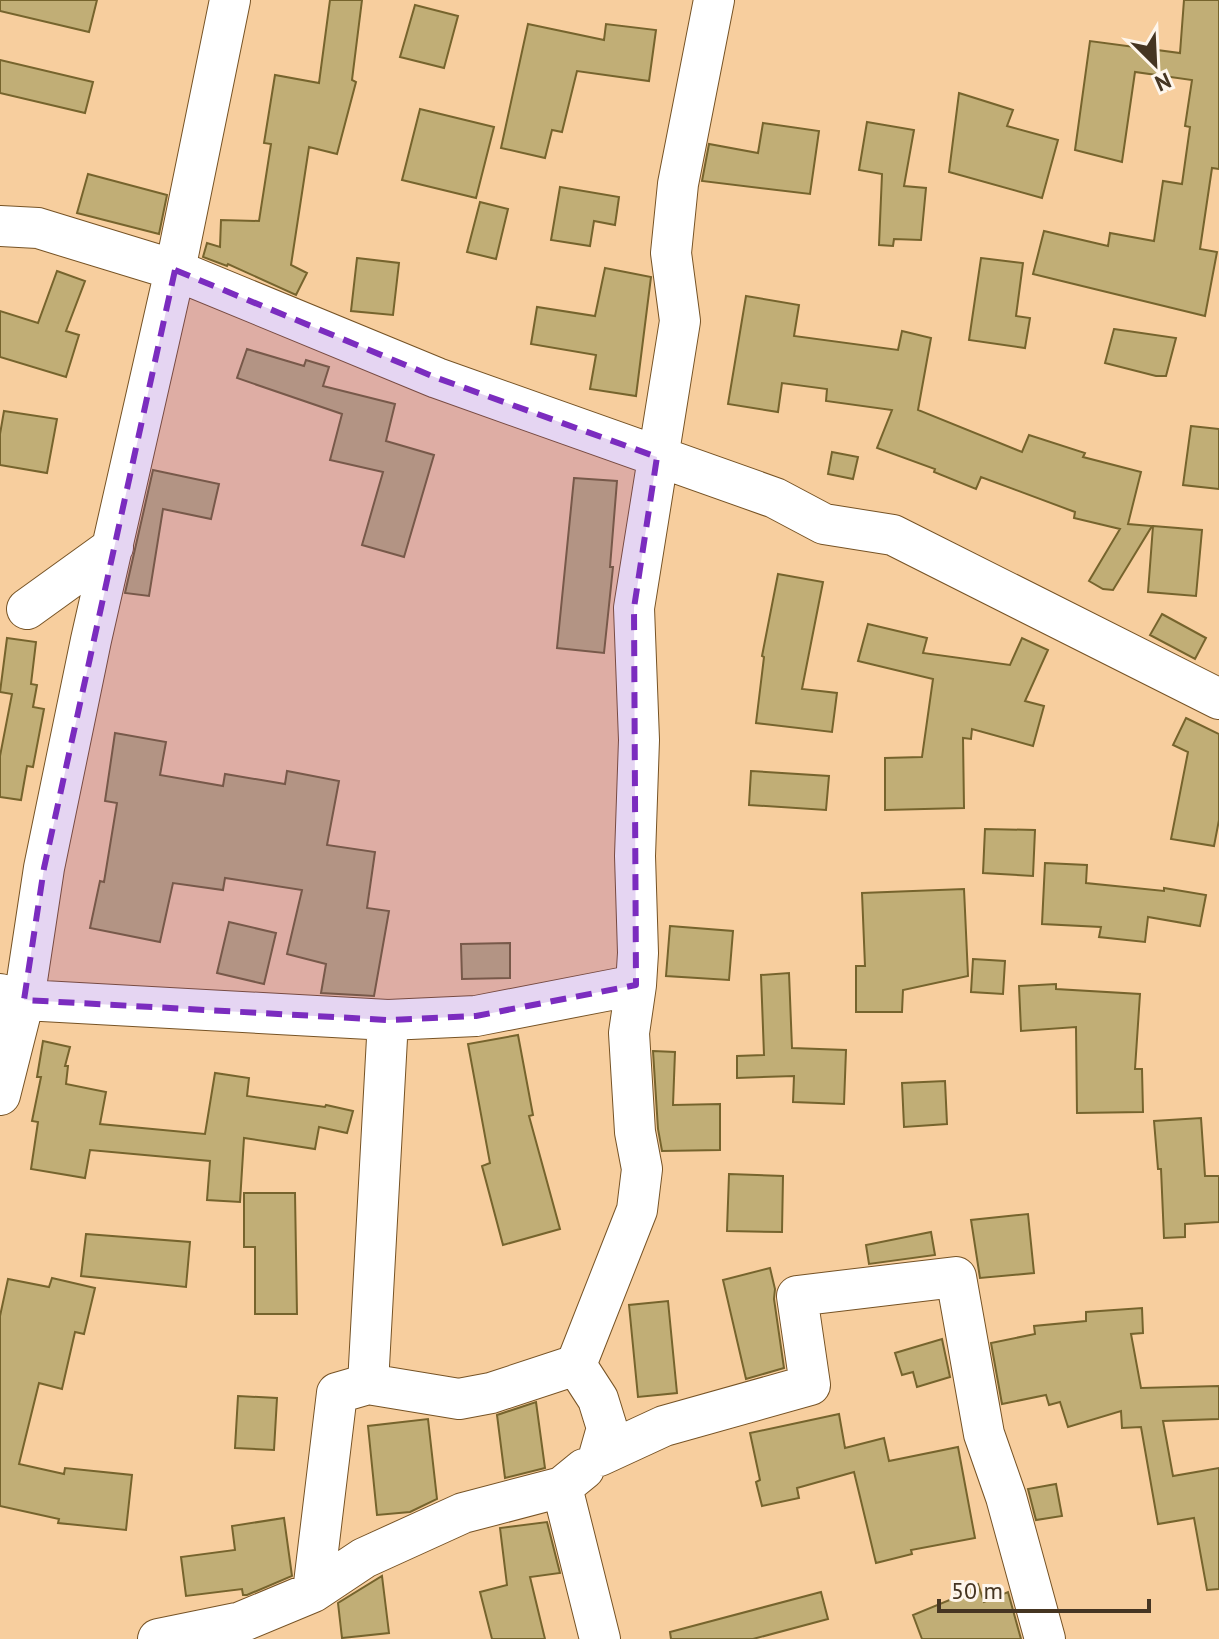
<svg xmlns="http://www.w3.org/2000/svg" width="1219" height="1639" font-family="'PT Sans',sans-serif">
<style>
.building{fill:#c1ae76;stroke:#76642d;stroke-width:2}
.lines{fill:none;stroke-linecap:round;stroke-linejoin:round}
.minor-casing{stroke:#765325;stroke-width:42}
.minor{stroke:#fff;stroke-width:40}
.marked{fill:#7b2cbf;fill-opacity:0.2;stroke:#7b2cbf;stroke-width:6;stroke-dasharray:16 10;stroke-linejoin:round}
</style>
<rect width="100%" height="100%" fill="#f7ce9e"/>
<path class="building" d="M0,0H97L89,32L0,11Z
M330,0H362L352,80L356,82L337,154L309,147L291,265L307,273L296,295L228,264L227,266L203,257L207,243L220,247L221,220L259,221L271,144L264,143L275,75L319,83Z
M1184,0H1219V169L1212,168L1200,249L1217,252L1205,316L1033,274L1044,231L1108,246L1110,233L1154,241L1163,181L1182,184L1190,127L1185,126L1192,80L1135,72L1122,162L1075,150L1090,41L1180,53Z
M415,5L458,16L444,68L400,57Z
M528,24L604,40L606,24L656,30L649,81L577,71L562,132L552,130L545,158L501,148Z
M0,60L93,82L85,113L0,93Z
M959,93L1013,110L1007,126L1058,140L1042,198L949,172Z
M420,109L494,127L476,198L402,180Z
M867,122L914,130L904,186L926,188L921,240L894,239L893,246L879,245L882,174L859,170Z
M763,123L819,131L810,194L702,181L709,144L758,153Z
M88,174L167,195L159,234L77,213Z
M560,187L619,197L615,225L594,221L590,246L551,240Z
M480,202L508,209L496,259L467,252Z
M357,258L399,263L393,315L351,311Z
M981,258L1023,263L1016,316L1030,318L1025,348L969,340Z
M605,268L651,277L636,396L590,389L596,355L531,344L537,307L595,316Z
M57,271L85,281L66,331L79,335L66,377L0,357V311L38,323Z
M746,296L799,305L794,336L898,350L902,331L931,338L918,410L1022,452L1029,435L1085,453L1083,457L1141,472L1128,524L1152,526L1113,590L1103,589L1089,581L1120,529L1074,518L1075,512L981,477L976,489L934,472L935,469L877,448L892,410L826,401L827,389L782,383L778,412L728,404Z
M1114,329L1176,338L1166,376H1156L1105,363Z
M247,349L304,366L306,360L329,367L323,386L395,404L386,441L434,455L404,557L362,545L383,472L330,460L342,414L237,378Z
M4,411L57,419L47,473L0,465V434Z
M1191,426L1219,429V489L1183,485Z
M832,452L858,457L853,479L828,474Z
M153,470L219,484L211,519L163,509L149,596L125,593Z
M574,478L617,481L610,567H613L604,653L557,648Z
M1153,526L1202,530L1196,596L1148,592Z
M778,574L823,582L802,689L837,693L832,732L756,723L764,657L762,656Z
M1162,614L1206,638L1195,659L1150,635Z
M868,624L927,638L923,653L1010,665L1022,638L1048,650L1025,701L1044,706L1033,746L972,729L971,739L963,738L964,808L885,810V758L922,757L933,679L858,661Z
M7,638L36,642L31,684L37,685L33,707L44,709L33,767L27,766L21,800L0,797V756L12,694L0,692Z
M1186,718L1219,734V820L1214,846L1171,839L1188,752L1173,745Z
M115,733L166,742L160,775L223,786L225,774L285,784L287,771L339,781L327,845L375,852L367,908L389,911L374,996L321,993L326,964L287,954L302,890L225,878L223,890L173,883L160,942L90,928L100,881L104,882L117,803L105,801Z
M751,771L829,776L826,810L749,805Z
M985,829L1035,830L1033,876L983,873Z
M1045,863L1087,865L1086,883L1164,891V888L1206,895L1200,926L1148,917L1145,942L1099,937L1101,927L1042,924Z
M964,889L968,976L903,990L902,1012H856V966H865L862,893Z
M229,922L276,933L264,984L217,973Z
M670,926L733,931L729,980L666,976Z
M510,943V978L462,979L461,944Z
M973,959L1005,961L1003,994L971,992Z
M789,973L792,1048L846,1050L844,1104L793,1102L794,1076L737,1078V1056L764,1055L761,975Z
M1056,984V989L1140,994L1135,1069H1142L1143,1112L1077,1113L1076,1027L1021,1031L1019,986Z
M518,1035L533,1115L529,1116L560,1229L503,1245L482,1166L490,1163L468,1044Z
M43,1041L70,1047L65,1066H68L66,1084L106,1092L100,1124L205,1134L215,1073L249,1078L247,1096L325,1107L326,1105L353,1111L347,1133L319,1127L315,1149L244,1138L240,1202L207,1200L210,1161L90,1150L85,1178L31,1169L38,1122L32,1121L41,1077H37Z
M653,1051L675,1052L673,1105L720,1104V1150L662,1151L658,1129Z
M945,1081L947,1124L904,1127L902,1083Z
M1201,1118L1205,1176H1219V1222L1185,1224V1237L1164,1238L1161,1169H1158L1154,1121Z
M729,1174L783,1176L782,1232L727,1231Z
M244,1193H295L297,1314H255V1247H244Z
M1028,1214L1034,1273L980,1278L971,1220Z
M931,1232L935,1255L869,1264L866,1245Z
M86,1234L190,1242L186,1287L81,1276Z
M770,1268L775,1289L774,1299L784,1368L746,1379L723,1280Z
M52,1278L95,1288L84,1334L75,1332L62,1389L39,1383L19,1464L64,1474L65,1468L132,1475L126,1530L58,1523L59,1519L0,1506V1316L8,1279L49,1287Z
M668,1301L677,1393L638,1397L629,1305Z
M1142,1308L1143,1333L1131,1334L1141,1388L1219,1386V1419L1163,1421L1173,1476L1219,1468V1589L1207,1590L1194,1518L1158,1524L1141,1427L1122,1428L1121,1411L1068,1427L1060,1402L1049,1405L1046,1395L1002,1404L991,1343L1035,1334L1034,1326L1086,1321V1312Z
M942,1339L950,1377L917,1387L913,1372L902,1375L895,1353Z
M238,1396L277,1398L274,1450L235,1448Z
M536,1402L545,1468L505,1478L497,1415Z
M839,1414L845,1448L884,1438L889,1461L958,1447L975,1538L911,1550L912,1554L876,1563L854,1472L797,1488L799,1498L762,1506L756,1482L760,1480L750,1433Z
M428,1419L437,1499L410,1512L377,1515L368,1426Z
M1056,1484L1062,1516L1036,1520L1028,1489Z
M284,1518L292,1576L247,1595H243L242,1589L186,1596L181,1557L235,1550L232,1526Z
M547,1522L560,1573L530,1577L545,1639H492L480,1592L507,1585L500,1528Z
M382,1576L389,1633L342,1638L338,1603Z
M978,1584L984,1602L1008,1592L1021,1639H922L913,1615L957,1597L955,1592Z
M821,1592L828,1619L753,1639H671L670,1632Z"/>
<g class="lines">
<defs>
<path id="minor" d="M0,226L38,228L175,270L437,378L775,498L824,524L893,535L1219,699
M27,609L113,547
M0,994L24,1000L388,1020L476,1016L636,985L638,953L635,856L639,740L634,608L680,321L671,253L678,184L714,0
M0,1095L24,1000L44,868L91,640L175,270L230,0
M576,1365L598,1399L607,1428L599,1456L664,1426L810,1385L797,1296L956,1277L984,1434L1006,1497L1045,1639
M368,1384L459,1399L491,1393L576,1365L637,1210L642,1169L635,1132L629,1033L636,985
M584,1469L562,1487L600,1639
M313,1592L337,1393L368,1384L388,1020
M158,1639L241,1622L313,1592L364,1558L463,1513L562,1487"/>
</defs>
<use href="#minor" class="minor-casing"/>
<use href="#minor" class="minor"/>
</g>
<path class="marked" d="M175,270L437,378L657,457L634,608L636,985L476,1016L388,1020L24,1000L44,868Z"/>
<g transform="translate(1155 64) rotate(156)" stroke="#fef6ec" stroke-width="6" paint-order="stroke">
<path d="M0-6L14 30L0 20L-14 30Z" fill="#453522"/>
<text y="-12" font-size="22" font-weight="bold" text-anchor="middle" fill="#453522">N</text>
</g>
<path d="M939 1599v12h210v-12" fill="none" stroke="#453522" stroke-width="4"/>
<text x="951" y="1599" font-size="24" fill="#453522" stroke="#fef6ec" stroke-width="6" paint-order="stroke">50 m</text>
</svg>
